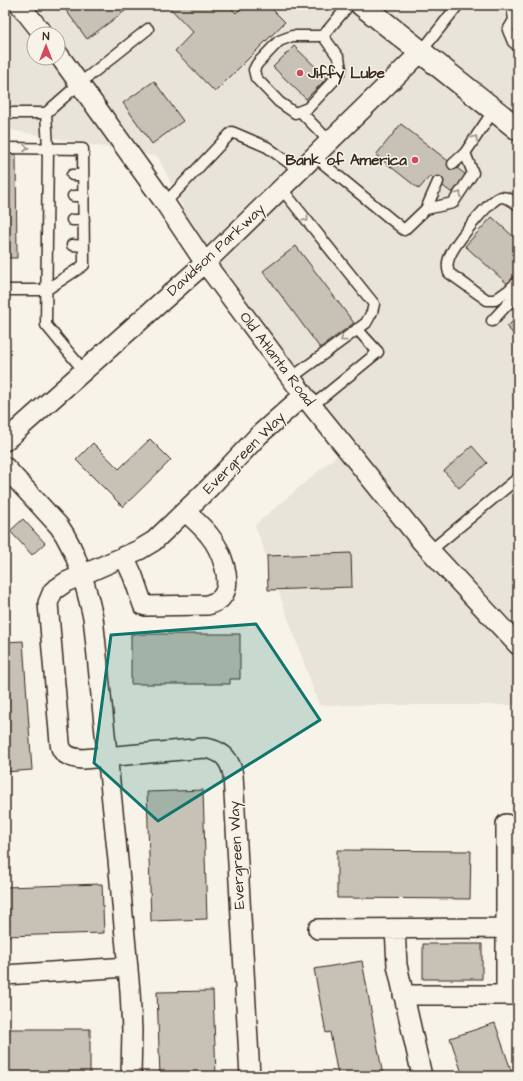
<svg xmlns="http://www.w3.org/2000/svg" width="523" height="1081" font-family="'Architects Daughter',sans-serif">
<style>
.built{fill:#e9e4d9;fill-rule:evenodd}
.building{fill:#c8c1b6;stroke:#3b2a1e}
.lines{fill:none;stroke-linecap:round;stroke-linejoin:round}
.lane-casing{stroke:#3b2a1e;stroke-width:13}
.street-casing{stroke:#3b2a1e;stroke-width:22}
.highway-casing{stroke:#3b2a1e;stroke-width:25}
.lane{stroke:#f7f3e8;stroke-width:10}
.street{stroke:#f7f3e8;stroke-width:19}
.highway{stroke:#f7f3e8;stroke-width:22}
.oneway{stroke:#998e83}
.marked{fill:#0f766e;fill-opacity:0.2;stroke:#0f766e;stroke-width:3;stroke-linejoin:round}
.poi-dot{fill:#d1495b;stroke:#f7f3e8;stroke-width:1.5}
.labels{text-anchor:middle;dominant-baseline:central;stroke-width:3;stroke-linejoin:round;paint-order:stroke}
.poi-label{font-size:15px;font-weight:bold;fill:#3b2a1e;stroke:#f7f3e8;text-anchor:start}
.street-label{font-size:15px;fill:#3b2a1e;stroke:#f7f3e8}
</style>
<rect width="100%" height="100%" fill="#f7f3e8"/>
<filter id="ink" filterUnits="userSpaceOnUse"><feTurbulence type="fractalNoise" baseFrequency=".025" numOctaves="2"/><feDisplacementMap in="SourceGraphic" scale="8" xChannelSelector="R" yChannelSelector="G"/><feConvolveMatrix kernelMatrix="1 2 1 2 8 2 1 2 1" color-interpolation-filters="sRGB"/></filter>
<g filter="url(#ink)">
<path class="built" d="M5,5H518V705H319L255,525L342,451L222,287L158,157L5,129ZM34,34H58V58H34Z"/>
<path class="building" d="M62,5H133L87,39Z
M167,5H228L236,13L244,5H268L285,22L215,92L175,51L193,32Z
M294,46L327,78L306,99L273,67Z
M154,81L183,121L152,144L123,103Z
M401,124L466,175L452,193L430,176L419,189L376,155Z
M5,154H16L17,258H5Z
M492,217L518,241V279L511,287L465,246Z
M296,246L354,323L320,348L263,271Z
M518,316V339L507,327Z
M150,439L171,460L123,507L76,460L93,443L119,469Z
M472,446L487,463L459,488L444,471Z
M23,519L45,543L32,555L10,531Z
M351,553L352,587L268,590L267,556Z
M131,634H240V679H230V684H131Z
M23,641L32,770L5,772V642Z
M203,790L207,919L151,921L147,792Z
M337,850L471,851L470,899L337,898Z
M102,884L104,933L5,936V887Z
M423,944H482V979H423Z
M362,961L383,1076H338L330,1032L326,1033L314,969Z
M213,991L216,1076H160L157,992Z
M495,1023L513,1076H463L450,1038Z
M5,1029H90V1076H5Z"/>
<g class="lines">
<defs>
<path id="lane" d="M512,5L514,20L508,30L513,42L518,46
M323,36L339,58L341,69L337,77L308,108L295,113L279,102L256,78L254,70L257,64L279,41L292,36H323L349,5
M421,52L458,5
M300,111L329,141
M5,113H46L79,84L148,29
M46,113L48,148L46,325L84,371
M5,148L83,149L84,265L46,290H5
M314,156L404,230L426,209L438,182
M453,164L465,153L494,110
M72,175H83
M281,188L374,304L372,312L366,323L291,378
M73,196H84
M165,203L232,132L267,147L299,170
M518,205C513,201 508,197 501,197C490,198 453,246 449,258C447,264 447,267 449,273L487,300H495L509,290L518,281
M426,209L453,203L473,173L465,153
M72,220H84
M72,245L84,246
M492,321L518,293
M312,406L378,352L357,329
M430,551L518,478"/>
<path id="street" d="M20,5L43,34
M58,54L165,203L205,263L312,406L422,542L518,645
M5,441L205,263L421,52
M5,467L59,526C77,551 86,587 93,617L118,860L130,991L132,1030L131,1076
M124,556L133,576L143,605L146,606L208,605C212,603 218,602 221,598C235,583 220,548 209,535C202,526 193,519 185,511
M318,929L505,928
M395,929L397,965L422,1076
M5,975L128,967
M403,995H518
M506,995V824
M250,1076L233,775C230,758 221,750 204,748L83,759C71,758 61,755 60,743L48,603L53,591L66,582L139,550L154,541L209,488L259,435L304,395"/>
<path id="highway" d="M362,5L518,129"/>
</defs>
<use href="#lane" class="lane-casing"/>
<use href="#street" class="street-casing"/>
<use href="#highway" class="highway-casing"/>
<use href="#lane" class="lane"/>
<use href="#street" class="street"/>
<use href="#highway" class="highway"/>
</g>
<defs><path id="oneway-chevron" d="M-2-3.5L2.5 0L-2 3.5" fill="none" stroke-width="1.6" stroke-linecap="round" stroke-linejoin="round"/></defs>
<g class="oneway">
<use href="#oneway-chevron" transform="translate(475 138) rotate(-56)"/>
<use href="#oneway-chevron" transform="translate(26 148)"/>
<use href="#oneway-chevron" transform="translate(459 194) rotate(-56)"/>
<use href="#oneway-chevron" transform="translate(306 219) rotate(51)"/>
<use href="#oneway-chevron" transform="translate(343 339) rotate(144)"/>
</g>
</g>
<path class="marked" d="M256,624L320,720L158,821L94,763L111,635Z"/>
<g class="poi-dot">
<circle cx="300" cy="73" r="4"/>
<circle cx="415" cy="160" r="4"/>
</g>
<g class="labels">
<g class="poi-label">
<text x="308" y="73">Jiffy Lube</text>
<text x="407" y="160" text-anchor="end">Bank of America</text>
</g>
<g class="street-label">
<text transform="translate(216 250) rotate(-43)">Davidson Parkway</text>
<text transform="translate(277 359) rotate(53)">Old Atlanta Road</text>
<text transform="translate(244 453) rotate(-45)">Evergreen Way</text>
<text transform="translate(237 855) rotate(-93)">Evergreen Way</text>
</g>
</g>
<rect width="523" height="1081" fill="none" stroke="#f7f3e8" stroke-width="20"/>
<rect x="10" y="10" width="503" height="1061" fill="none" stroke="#3b2a1e" stroke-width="1.5" filter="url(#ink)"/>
<g transform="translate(46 46)"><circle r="19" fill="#f7f3e8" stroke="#aca397"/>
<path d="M0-3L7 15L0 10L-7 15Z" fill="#d1495b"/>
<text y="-6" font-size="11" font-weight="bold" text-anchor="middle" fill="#3b2a1e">N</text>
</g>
</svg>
